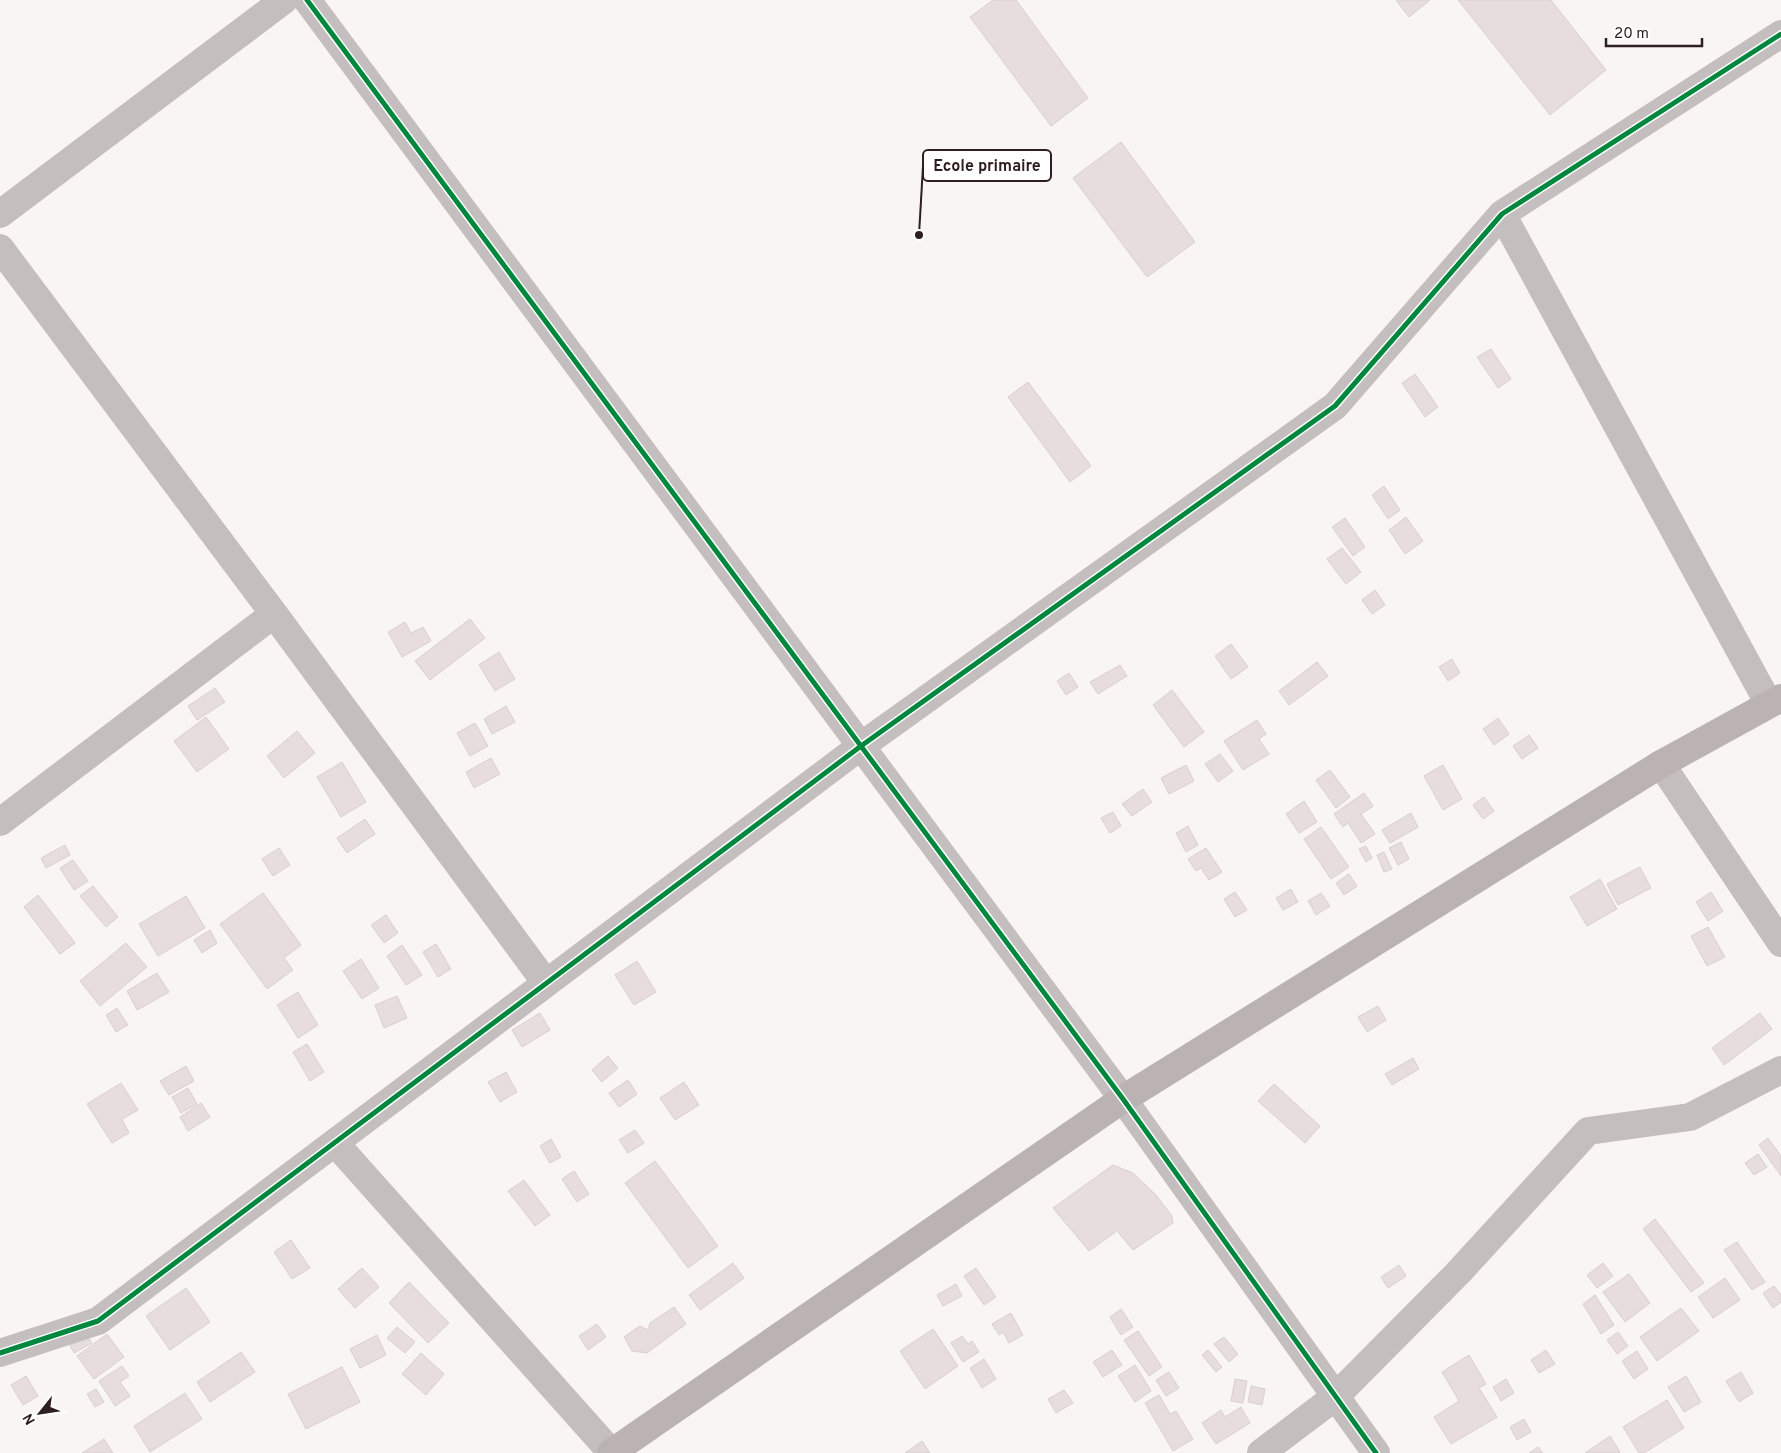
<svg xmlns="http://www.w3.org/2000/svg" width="1781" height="1453" font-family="Overpass,sans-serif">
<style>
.building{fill:#e7dddd;stroke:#d9cfce}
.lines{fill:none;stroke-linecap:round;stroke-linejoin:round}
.minor{stroke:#c4bebe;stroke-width:28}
.secondary{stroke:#bab3b2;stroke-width:28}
.cycleway-casing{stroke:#fff;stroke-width:8}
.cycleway{stroke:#00873e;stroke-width:5}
.leader{fill:none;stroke:#2e1f1e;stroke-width:2}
.callout-dot{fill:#2e1f1e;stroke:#fff;stroke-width:2}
.callout{fill:#fff;stroke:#2e1f1e;stroke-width:2}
.callout-label{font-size:16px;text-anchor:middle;font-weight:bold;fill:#2e1f1e}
</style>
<rect width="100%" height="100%" fill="#faf5f5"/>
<path class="building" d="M993,0H1016L1088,98L1051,126L970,17Z
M1396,0H1430L1409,17Z
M1458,0H1551L1606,70L1550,115Z
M1121,142L1195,242L1147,277L1073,178Z
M1491,349L1511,379L1498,388L1477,357Z
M1415,374L1438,407L1425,417L1402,383Z
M1028,382L1091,466L1070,482L1008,397Z
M1384,486L1400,510L1388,519L1372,495Z
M1406,517L1423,541L1405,554L1389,530Z
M1345,518L1365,547L1353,556L1332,527Z
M1342,548L1361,572L1346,584L1327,559Z
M1375,590L1385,605L1372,614L1362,600Z
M470,619L485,638L430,680L415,661Z
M405,622L411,633L423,627L431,641L402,657L388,632Z
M1231,644L1248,667L1231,679L1215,656Z
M499,652L515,679L495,691L479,665Z
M1452,659L1460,673L1448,681L1439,667Z
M1317,662L1328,676L1289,705L1279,691Z
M1120,665L1127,676L1098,694L1090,682Z
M1069,673L1078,687L1066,695L1057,681Z
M215,688L225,702L197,720L188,706Z
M1172,690L1204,732L1184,747L1153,705Z
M506,706L515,722L492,734L484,719Z
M206,717L229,749L197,772L174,741Z
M1498,718L1509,734L1494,745L1483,729Z
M1257,720L1266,734L1259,739L1269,754L1243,770L1224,741Z
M475,723L488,746L470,756L457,733Z
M297,731L315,753L284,778L267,756Z
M1529,735L1538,748L1522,759L1513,746Z
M1220,754L1233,771L1218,782L1205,764Z
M491,758L500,774L474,788L466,772Z
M342,762L366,802L341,817L317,777Z
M1186,765L1194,781L1169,794L1161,778Z
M1443,765L1462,799L1443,810L1424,776Z
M1330,770L1350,797L1336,808L1316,780Z
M1143,789L1152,802L1132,816L1122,804Z
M1364,793L1373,806L1361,814L1375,834L1361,843L1348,823L1343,827L1334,814Z
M1484,797L1494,811L1483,819L1473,805Z
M1304,801L1317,822L1299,833L1286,814Z
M1113,812L1121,826L1110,833L1101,818Z
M1411,813L1418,827L1390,843L1382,830Z
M365,819L375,834L347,853L337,838Z
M1188,826L1198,845L1186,852L1176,833Z
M1321,827L1349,867L1331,879L1304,839Z
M1401,842L1409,859L1398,865L1389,848Z
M65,845L70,855L46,868L41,858Z
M1366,846L1372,858L1366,862L1359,849Z
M279,848L290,865L273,876L262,859Z
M1206,848L1222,872L1209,880L1201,868L1196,871L1188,859Z
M1384,852L1392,869L1384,872L1377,855Z
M73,860L88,881L74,890L60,868Z
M1640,867L1651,888L1618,905L1607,884Z
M1349,874L1357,886L1344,895L1336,883Z
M1600,879L1617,909L1587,926L1570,897Z
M93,886L118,917L106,927L80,896Z
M1291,889L1298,902L1283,910L1276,898Z
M1235,892L1247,910L1235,917L1224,899Z
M1711,892L1723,911L1708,921L1696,902Z
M263,893L301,945L284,958L293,970L267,989L220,924Z
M1321,893L1330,906L1316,915L1308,901Z
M38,895L75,943L60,954L24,907Z
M186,896L205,928L158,956L139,924Z
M386,915L398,933L384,943L371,925Z
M1708,927L1725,957L1707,966L1691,936Z
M210,930L217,943L202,953L194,940Z
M126,943L147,967L100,1006L80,981Z
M436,944L451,969L438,977L423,952Z
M402,945L422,975L406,985L387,956Z
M361,959L379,988L362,999L343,971Z
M637,961L656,992L634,1005L615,975Z
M157,973L169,992L137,1010L127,991Z
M298,992L318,1025L298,1038L277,1005Z
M397,996L407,1018L384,1028L375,1005Z
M1378,1006L1386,1020L1367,1032L1358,1017Z
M117,1008L128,1025L116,1032L106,1015Z
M540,1013L550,1030L522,1047L512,1030Z
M1760,1013L1772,1029L1724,1065L1712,1048Z
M307,1044L324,1072L310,1081L293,1052Z
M608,1056L618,1068L602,1082L592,1070Z
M1413,1058L1419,1069L1392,1085L1385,1074Z
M186,1066L194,1081L169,1095L160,1081Z
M506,1072L517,1092L500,1102L488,1082Z
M628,1080L637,1094L619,1107L609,1093Z
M684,1082L699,1105L675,1120L660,1098Z
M121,1083L138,1110L122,1119L129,1133L112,1143L87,1104Z
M1274,1084L1320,1126L1305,1143L1258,1101Z
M188,1088L197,1104L181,1113L172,1097Z
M201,1103L210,1117L188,1131L180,1117Z
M635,1130L644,1143L628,1153L619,1140Z
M1768,1138L1781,1156V1176L1759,1145Z
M551,1139L561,1157L550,1163L540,1146Z
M1758,1154L1767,1167L1754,1175L1745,1163Z
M655,1161L718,1246L688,1268L625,1183Z
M1113,1165L1133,1173L1155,1194L1172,1216L1173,1223L1133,1250L1117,1231L1089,1251L1053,1208Z
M574,1171L589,1194L577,1202L562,1179Z
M524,1180L550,1215L535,1226L508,1191Z
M1655,1219L1704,1283L1691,1292L1643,1229Z
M291,1240L310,1268L292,1279L274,1252Z
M1737,1242L1765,1282L1752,1290L1724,1250Z
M733,1263L744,1278L700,1310L689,1295Z
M1603,1263L1613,1276L1597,1288L1587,1275Z
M1399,1265L1406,1276L1388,1288L1381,1277Z
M362,1268L379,1287L355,1308L338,1289Z
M976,1268L996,1297L984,1305L964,1276Z
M1629,1274L1650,1303L1625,1322L1603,1292Z
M1725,1278L1740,1300L1713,1318L1698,1297Z
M409,1282L449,1323L428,1343L389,1303Z
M956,1284L962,1296L943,1306L937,1295Z
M1774,1286L1781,1295V1302L1773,1308L1763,1293Z
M186,1288L210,1322L170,1350L146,1316Z
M1595,1295L1614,1325L1601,1334L1583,1304Z
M674,1307L686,1324L647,1353L632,1351L624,1337L640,1326L648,1330L650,1323Z
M1681,1308L1699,1331L1657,1361L1640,1337Z
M1121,1309L1133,1327L1121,1335L1110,1317Z
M1011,1313L1023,1335L1009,1343L1003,1332L999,1335L992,1324Z
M597,1324L606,1337L588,1350L579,1336Z
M397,1327L415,1342L405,1353L387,1338Z
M933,1329L958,1366L925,1389L900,1351Z
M84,1331L92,1343L74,1353L68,1342Z
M1138,1331L1162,1367L1149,1376L1124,1340Z
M1618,1332L1628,1346L1617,1354L1607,1340Z
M107,1334L124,1357L94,1379L77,1356Z
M377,1335L386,1355L360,1368L350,1349Z
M962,1336L968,1344L972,1341L979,1352L963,1362L951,1343Z
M1224,1337L1238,1354L1229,1362L1214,1344Z
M1112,1350L1122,1365L1103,1377L1093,1362Z
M1208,1350L1222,1367L1216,1372L1202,1355Z
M1546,1350L1555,1364L1539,1373L1531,1360Z
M1637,1351L1648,1369L1634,1379L1622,1361Z
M241,1352L255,1372L210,1402L197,1382Z
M421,1353L444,1374L426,1395L402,1374Z
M1469,1355L1486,1384L1479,1388L1497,1417L1451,1444L1434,1417L1459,1401L1442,1372Z
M984,1359L996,1379L982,1388L970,1368Z
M1135,1365L1151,1391L1135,1402L1118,1376Z
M122,1366L129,1376L120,1382L130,1396L115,1406L99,1381Z
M342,1367L360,1402L306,1429L288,1394Z
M1169,1372L1179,1388L1166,1396L1156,1380Z
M1741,1372L1753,1393L1739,1402L1726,1381Z
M26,1376L38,1396L23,1405L11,1385Z
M1686,1376L1701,1402L1684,1412L1668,1387Z
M1235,1379L1247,1381L1243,1403L1231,1401Z
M1506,1379L1514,1393L1501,1401L1493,1387Z
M1251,1386L1265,1389L1262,1405L1248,1402Z
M96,1389L104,1402L95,1407L87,1394Z
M1064,1390L1073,1403L1056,1413L1048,1399Z
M185,1393L202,1419L150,1452L134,1426Z
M1159,1395L1170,1414L1176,1411L1193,1439L1173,1451L1145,1403Z
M1667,1400L1684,1428L1644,1453H1639L1623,1427Z
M1241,1407L1250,1423L1216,1444L1202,1423L1221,1410L1225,1417Z
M1524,1419L1531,1432L1517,1440L1510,1427Z
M1610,1436L1620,1452L1618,1453H1585Z
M104,1439L113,1453H82Z
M922,1441L930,1453H905Z
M1538,1447L1543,1453H1529Z"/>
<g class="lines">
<path class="minor" d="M307,0L1123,1099L1376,1453
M0,214L284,0
M1502,214L1769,704
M0,248L274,614L546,983
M1661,764L1781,943
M0,822L274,614
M335,1143L612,1453
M0,1353L98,1321L861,746L1335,406L1502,214L1781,34
M1261,1453L1335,1397L1458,1273L1588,1131L1690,1117L1781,1070"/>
<path class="secondary" d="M611,1453L1123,1099L1661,764L1781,698"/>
<defs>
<path id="cycleway" d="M307,0L1123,1099L1376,1453
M0,1353L98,1321L861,746L1335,406L1502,214L1781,34"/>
</defs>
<use href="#cycleway" class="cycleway-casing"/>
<use href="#cycleway" class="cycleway"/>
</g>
<path class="leader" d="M919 235L923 166"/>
<circle class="callout-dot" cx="919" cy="235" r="5"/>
<rect class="callout" x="923" y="150" width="128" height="31" rx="5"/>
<g class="callout-label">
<text x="987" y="171">Ecole primaire</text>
</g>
<g transform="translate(40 1413) rotate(240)" stroke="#ffffff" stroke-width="4" paint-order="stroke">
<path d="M0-4L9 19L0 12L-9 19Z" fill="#2e1f1e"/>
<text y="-8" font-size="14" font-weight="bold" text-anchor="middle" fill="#2e1f1e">N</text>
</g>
<path d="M1606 38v8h96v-8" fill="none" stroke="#2e1f1e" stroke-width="2.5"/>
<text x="1614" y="38" font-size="15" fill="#2e1f1e" stroke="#ffffff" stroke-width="4" paint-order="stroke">20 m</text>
</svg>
